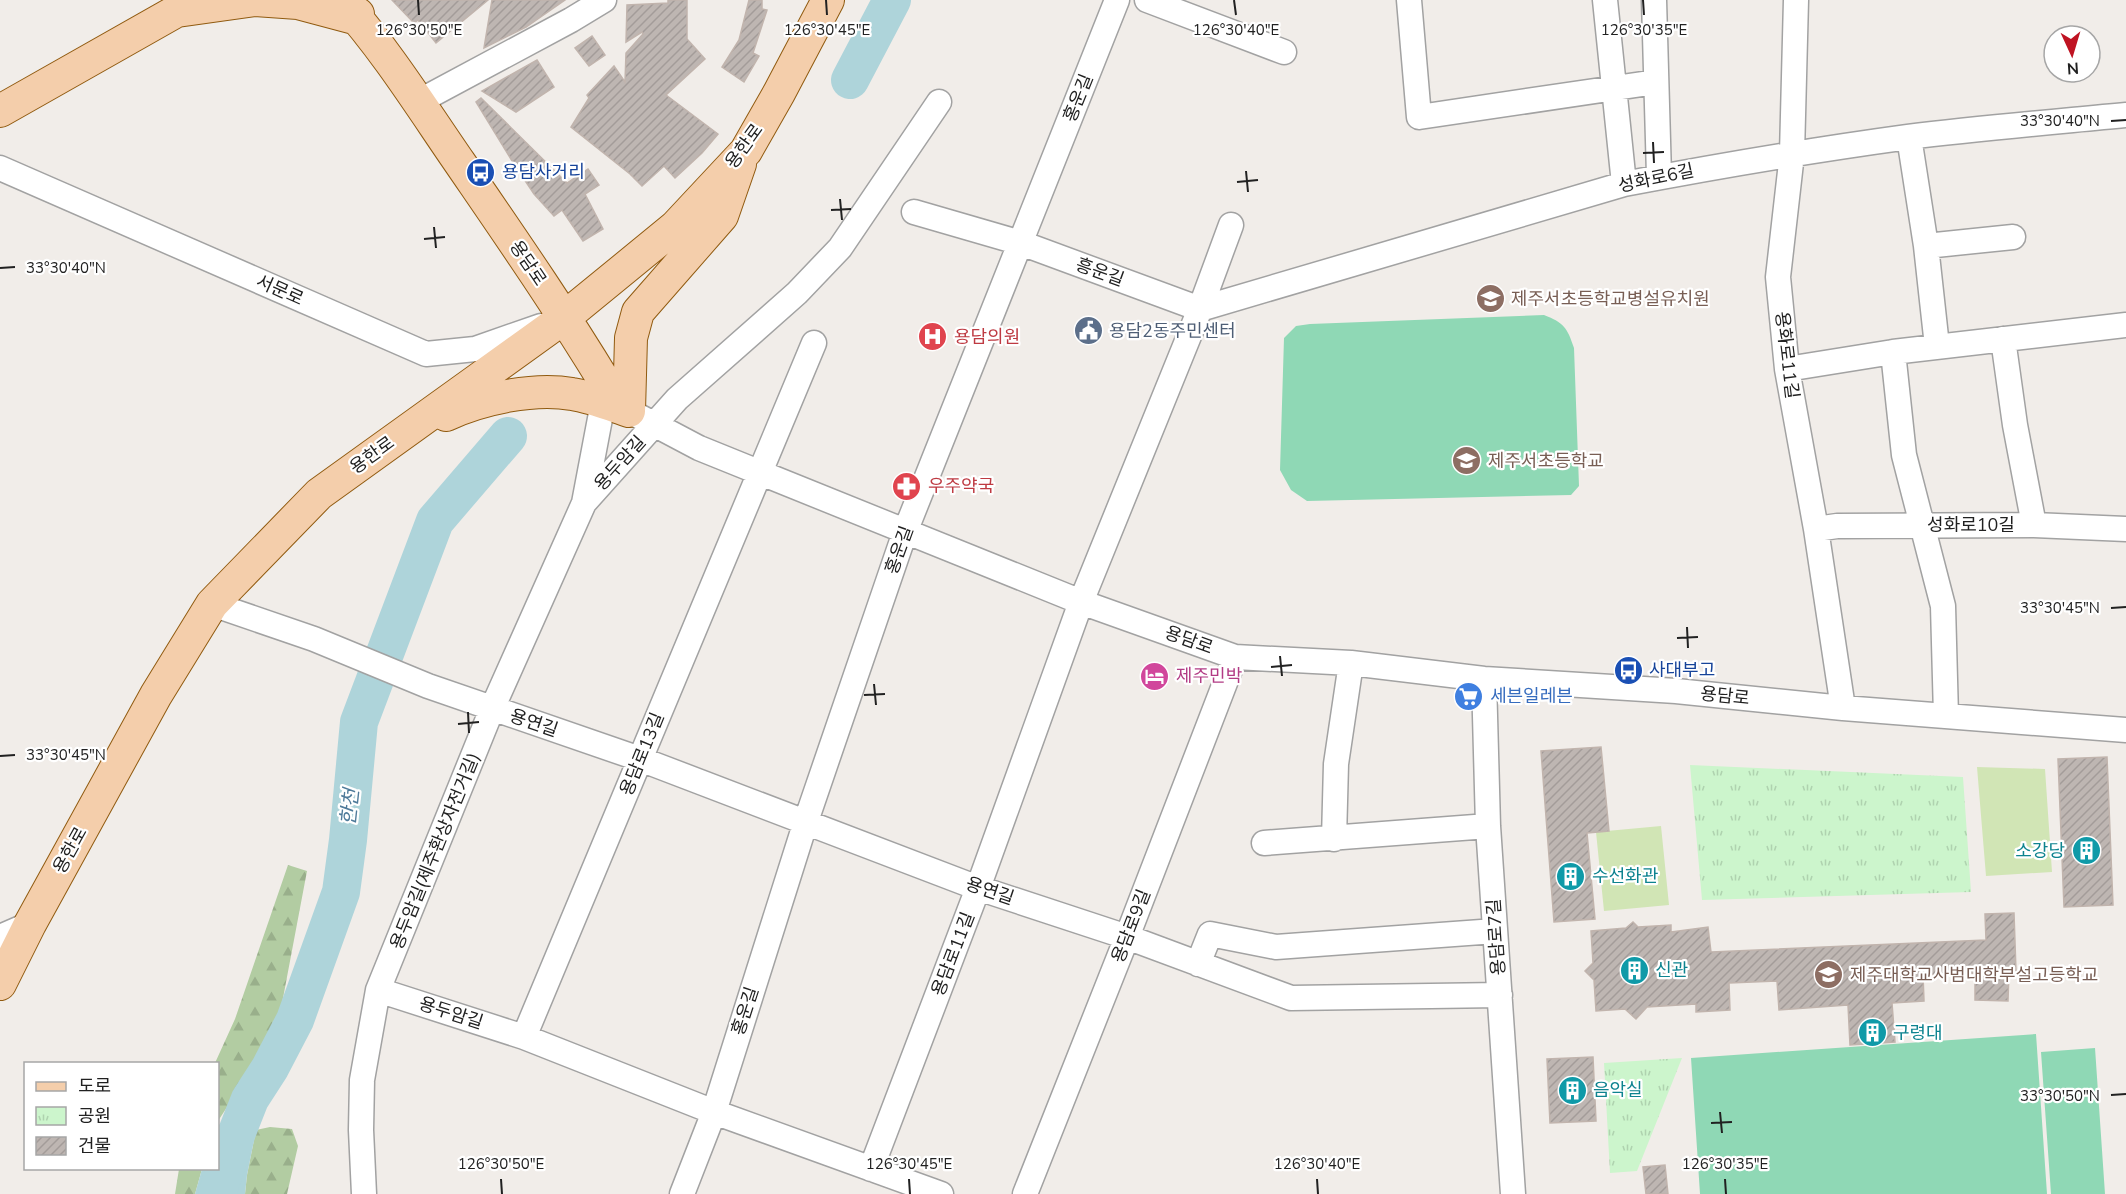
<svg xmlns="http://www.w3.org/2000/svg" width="2126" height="1194" font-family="'Nunito Sans','Noto Sans KR',sans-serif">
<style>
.grass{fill:#d1e5b5}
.forest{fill:url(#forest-firs)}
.park{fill:url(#park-tufts)}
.pitch{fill:#8fd8b5}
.water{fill:#aed4da}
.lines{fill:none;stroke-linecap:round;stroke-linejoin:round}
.river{stroke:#aed4da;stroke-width:38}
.building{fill:url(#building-hatch);stroke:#c1b4ad;stroke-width:1.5}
.minor-casing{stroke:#a2a2a2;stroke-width:27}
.major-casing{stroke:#905a0f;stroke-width:34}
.minor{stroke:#fff;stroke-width:24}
.major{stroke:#f4ceab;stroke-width:32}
.ticks{fill:none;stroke:#212121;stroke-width:2}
.labels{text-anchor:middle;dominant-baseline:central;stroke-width:4.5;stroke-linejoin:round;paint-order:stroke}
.street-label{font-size:18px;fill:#212121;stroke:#fff}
.transit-label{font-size:18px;fill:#164399;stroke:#fff;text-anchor:start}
.education-label{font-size:18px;fill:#785e54;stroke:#fff;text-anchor:start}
.service-label{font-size:18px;fill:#4e5e75;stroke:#fff;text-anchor:start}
.health-label{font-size:18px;fill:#be3a42;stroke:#fff;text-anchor:start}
.hotel-label{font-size:18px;fill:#b23c85;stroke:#fff;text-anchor:start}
.shop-label{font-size:18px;fill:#366cbe;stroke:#fff;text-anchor:start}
.culture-label{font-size:18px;fill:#0d838f;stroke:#fff;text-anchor:start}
.water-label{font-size:20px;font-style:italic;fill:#4f7b9a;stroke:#fff}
.ticks-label{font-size:15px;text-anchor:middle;fill:#212121;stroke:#fff;stroke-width:4.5;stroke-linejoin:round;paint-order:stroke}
</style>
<defs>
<pattern id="forest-firs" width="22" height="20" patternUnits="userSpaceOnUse" patternTransform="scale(1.5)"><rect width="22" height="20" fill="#b2cca2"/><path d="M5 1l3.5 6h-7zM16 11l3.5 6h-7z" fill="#99af8b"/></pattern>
<pattern id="park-tufts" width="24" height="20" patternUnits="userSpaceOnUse" patternTransform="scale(1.5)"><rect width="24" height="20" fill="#ccf5cc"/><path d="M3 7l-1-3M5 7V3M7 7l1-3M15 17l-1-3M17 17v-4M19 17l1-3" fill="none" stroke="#afd2af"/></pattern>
<pattern id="building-hatch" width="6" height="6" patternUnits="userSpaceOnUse" patternTransform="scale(1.5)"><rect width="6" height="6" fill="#beb6b2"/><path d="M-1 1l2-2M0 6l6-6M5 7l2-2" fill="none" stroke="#a39c99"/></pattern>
</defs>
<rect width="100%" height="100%" fill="#f1ede9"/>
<path class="grass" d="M1977,767L2045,769L2052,872L1986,876Z
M1661,826L1669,905L1604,911L1596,832Z"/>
<path class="forest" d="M288,865L307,871L277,1030L218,1121V1064L215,1063L235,1019Z
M270,1127L292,1129L298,1146L287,1194H245L247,1175L256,1130Z
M179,1169H202L195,1194H175Z"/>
<path class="park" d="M1690,765L1963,777L1971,892L1702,900Z
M1682,1058L1637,1171L1610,1173L1604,1063Z"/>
<path class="pitch" d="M1544,315C1564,323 1567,327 1574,348L1579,486L1571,495L1307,501L1291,490L1280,470L1284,338L1296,326L1310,324Z
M2036,1034L2047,1194H1700L1691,1058Z
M2095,1048L2105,1194H2051L2041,1052Z"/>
<path class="water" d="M218,1124L237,1132L256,1130L247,1175L245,1194H195L202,1169L218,1168Z"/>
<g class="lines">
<path class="river" d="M850,80L892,0
M217,1194L237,1132L250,1099L270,1068L295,1020L341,892L348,840L359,722L435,521L508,436"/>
</g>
<path class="building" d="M392,0H488L436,43L418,20L414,23Z
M492,0H565L526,27L484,48Z
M668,0H687V39L705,59L666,95L718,134L702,153L675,178L664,166L642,186L630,174L571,127L589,98L587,95L614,66L625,82L626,53L643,34L642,32L626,42L627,5L668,3Z
M749,0H762V9L767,10L753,53L759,56L744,82L722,67L739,40Z
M592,36L605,55L589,66L575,48Z
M537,60L554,87L516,112L482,91Z
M481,98L567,183L588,169L599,185L585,194L603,229L583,241L562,210L554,216L534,194L514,164L476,102Z
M1601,747L1609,831L1587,833L1595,919L1554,922L1541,751Z
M2107,757L2113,905L2064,907L2058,759Z
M2014,913L2016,971H2009L2008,1001L1975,1000V973L1923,975L1924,1001L1892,1003L1895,1042L1850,1045L1848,1005L1779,1010L1777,981L1729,983L1730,1010L1696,1012V1004L1647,1007L1636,1019L1625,1009L1596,1011L1594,980L1585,971L1593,963L1591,931L1626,928L1633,922L1638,927L1671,925V932L1708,927L1711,952L1986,940L1985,914Z
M1593,1057L1596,1121L1550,1123L1547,1059Z
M1665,1165L1668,1194H1646L1643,1167Z"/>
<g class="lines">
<defs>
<path id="minor" d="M1147,0L1284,52
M1409,0L1419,117L1656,82
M1605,0L1624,184
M1654,0L1659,176
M1796,0L1792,154L1778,277L1787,369L1816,529L1843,708
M418,102L571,20L604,0
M1909,137L1926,246L1937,346
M0,168L426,354L475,349L541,326
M914,212L1021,243L1200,309
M1926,246L2013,237
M1200,309L1624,184C1718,166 1813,150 1908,137C1980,128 2053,122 2126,115
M2003,339L2015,425L2034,525
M1893,352L1904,455L1943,606L1946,716
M1787,369L1893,352L2126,325
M619,399L629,411L699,448L1081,602L1235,657L1351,663L1484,679L1676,691L1843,708L2126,730
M584,503L677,399L797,293L840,248L939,102
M1816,529L1837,526L2034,525L2126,529
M212,604L314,639L428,686L640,759L978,888L1127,937L1291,998L1500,995
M1484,679L1488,826L1513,1194
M1334,839L1336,764L1351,663
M1264,843L1488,826
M0,937L30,924
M1198,964L1210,934L1276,947L1495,931
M378,990L524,1037L714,1112L941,1194
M524,1037L814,343
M871,1169L978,888L1081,602L1200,309L1231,225
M364,1194L361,1130L362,1080L378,990L492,709L584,503L606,387
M682,1194L714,1112L806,821L905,532L1117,0
M1025,1194L1127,937L1235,657"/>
<path id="major" d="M341,0C386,50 422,108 460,163C510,236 560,308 606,384
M177,11L254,0L298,3L358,19V14
M0,111L196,0
M446,415C480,399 534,387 572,394C591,397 611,405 629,411L631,338L638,312L722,216L740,164
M0,984L30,924L156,695L212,604L319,494L565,317L675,227L746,151L779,93L828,0"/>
</defs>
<use href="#minor" class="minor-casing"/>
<use href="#major" class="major-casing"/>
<use href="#minor" class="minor"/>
<use href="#major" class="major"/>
</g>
<path class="ticks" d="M418,0L419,15M826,0L827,15M1234,0L1236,15M1643,0L1644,15M2111,121L2126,120M1653,142L1654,163M1643,153L1664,152M1246,171L1248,192M1237,182L1258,180M840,199L842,220M831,210L851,209M434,227L436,248M424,239L445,237M0,268L15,267M2111,608L2126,607M1687,627L1688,648M1677,638L1698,637M1280,656L1282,676M1271,667L1292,665M874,684L876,705M864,695L885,694M468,712L469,733M458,724L479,722M0,756L15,755M2111,1095L2126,1094M1720,1112L1722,1133M1711,1123L1732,1122M501,1179L502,1194M909,1179L910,1194M1317,1179L1318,1194M1725,1179L1726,1194"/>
<defs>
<symbol id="bus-disc" viewBox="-11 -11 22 22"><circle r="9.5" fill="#1a4fb4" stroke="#fff"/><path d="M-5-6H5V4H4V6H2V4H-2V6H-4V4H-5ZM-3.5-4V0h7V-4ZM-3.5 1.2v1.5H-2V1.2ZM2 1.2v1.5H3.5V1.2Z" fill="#fff"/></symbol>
<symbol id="school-disc" viewBox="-11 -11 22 22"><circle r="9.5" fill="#8d6e63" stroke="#fff"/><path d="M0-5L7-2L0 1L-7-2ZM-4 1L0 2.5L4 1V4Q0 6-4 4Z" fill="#fff"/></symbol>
<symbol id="civic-disc" viewBox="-11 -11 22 22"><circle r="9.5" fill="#5c6f8a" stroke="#fff"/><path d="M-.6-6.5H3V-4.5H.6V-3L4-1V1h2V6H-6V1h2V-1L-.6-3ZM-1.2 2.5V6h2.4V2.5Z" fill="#fff"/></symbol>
<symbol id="hospital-disc" viewBox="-11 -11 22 22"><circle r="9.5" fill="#e0444e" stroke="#fff"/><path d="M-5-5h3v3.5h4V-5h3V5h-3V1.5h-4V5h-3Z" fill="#fff"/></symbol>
<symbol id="pharmacy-disc" viewBox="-11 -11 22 22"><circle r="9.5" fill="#e0444e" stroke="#fff"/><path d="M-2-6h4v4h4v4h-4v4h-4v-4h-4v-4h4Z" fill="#fff"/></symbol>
<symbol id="hotel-disc" viewBox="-11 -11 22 22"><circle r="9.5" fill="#d1479c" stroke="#fff"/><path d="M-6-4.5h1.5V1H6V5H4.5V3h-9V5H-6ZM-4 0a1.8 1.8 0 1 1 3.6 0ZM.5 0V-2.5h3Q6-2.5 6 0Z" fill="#fff"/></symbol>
<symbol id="supermarket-disc" viewBox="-11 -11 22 22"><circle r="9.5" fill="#3f7fe0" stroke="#fff"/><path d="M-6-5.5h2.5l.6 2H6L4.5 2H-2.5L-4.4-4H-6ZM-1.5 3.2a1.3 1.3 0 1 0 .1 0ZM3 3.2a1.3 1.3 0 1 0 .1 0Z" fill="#fff"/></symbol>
<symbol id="building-disc" viewBox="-11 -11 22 22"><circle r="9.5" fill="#0f9aa8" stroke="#fff"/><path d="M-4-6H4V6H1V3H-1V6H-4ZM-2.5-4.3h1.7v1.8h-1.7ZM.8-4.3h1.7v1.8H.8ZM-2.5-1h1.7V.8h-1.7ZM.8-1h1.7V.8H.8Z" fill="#fff"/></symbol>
</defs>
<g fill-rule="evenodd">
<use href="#bus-disc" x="464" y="156" width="33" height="33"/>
<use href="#school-disc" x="1474" y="282" width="33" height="33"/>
<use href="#civic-disc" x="1072" y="314" width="33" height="33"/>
<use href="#hospital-disc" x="916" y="320" width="33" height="33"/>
<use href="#school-disc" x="1450" y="444" width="33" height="33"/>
<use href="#pharmacy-disc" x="890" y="470" width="33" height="33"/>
<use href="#bus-disc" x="1612" y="654" width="33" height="33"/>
<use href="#hotel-disc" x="1138" y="660" width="33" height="33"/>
<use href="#supermarket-disc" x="1452" y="680" width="33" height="33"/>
<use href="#building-disc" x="2070" y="834" width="33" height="33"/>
<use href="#building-disc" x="1554" y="860" width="33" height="33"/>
<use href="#building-disc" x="1618" y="954" width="33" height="33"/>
<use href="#school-disc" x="1812" y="958" width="33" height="33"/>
<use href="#building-disc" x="1856" y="1016" width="33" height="33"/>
<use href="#building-disc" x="1556" y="1074" width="33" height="33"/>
</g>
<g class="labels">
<g class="street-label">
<text transform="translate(1078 98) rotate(-68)">홍운길</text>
<text transform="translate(744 146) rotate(-54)">용한로</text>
<text transform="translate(1656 178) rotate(-12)">성화로6길</text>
<text transform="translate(528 263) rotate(56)">용담로</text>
<text transform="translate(1100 272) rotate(20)">흥운길</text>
<text transform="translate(280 290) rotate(24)">서문로</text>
<text transform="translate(1787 355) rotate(83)">용화로11길</text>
<text transform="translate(372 455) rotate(-36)">용한로</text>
<text transform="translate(620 463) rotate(-48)">용두암길</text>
<text x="1971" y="525">성화로10길</text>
<text transform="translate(899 550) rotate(-70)">홍운길</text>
<text transform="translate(1189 640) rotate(20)">용담로</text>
<text transform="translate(1725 696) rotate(6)">용담로</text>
<text transform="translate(534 723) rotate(19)">용연길</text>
<text transform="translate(642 754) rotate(-68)">용담로13길</text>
<text transform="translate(70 850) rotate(-61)">용한로</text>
<text transform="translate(435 851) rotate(-68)">용두암길(제주환상자전거길)</text>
<text transform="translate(990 891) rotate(19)">용연길</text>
<text transform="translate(1131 926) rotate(-69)">용담로9길</text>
<text transform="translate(1496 937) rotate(-94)">용담로7길</text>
<text transform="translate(953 954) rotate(-69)">용담로11길</text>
<text transform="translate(745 1011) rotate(-72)">홍운길</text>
<text transform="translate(451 1013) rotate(18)">용두암길</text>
</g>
<g class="transit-label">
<text x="502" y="172">용담사거리</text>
<text x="1649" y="670">사대부고</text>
</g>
<g class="education-label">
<text x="1511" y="299">제주서초등학교병설유치원</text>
<text x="1488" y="461">제주서초등학교</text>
<text x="1850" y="975">제주대학교사범대학부설고등학교</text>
</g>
<g class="service-label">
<text x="1109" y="331">용담2동주민센터</text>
</g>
<g class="health-label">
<text x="954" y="337">용담의원</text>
<text x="928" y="486">우주약국</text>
</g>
<g class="hotel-label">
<text x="1176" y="676">제주민박</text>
</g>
<g class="shop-label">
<text x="1490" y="696">세븐일레븐</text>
</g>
<g class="culture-label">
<text x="2065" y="851" text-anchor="end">소강당</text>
<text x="1592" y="876">수선화관</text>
<text x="1655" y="970">신관</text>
<text x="1893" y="1033">구령대</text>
<text x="1593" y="1090">음악실</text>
</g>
<g class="water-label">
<text transform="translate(350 807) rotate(-84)">한천</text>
</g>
</g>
<g class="ticks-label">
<text x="419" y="35">126°30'50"E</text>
<text x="827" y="35">126°30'45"E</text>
<text x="1236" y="35">126°30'40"E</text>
<text x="1644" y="35">126°30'35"E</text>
<text x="2060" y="126">33°30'40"N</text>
<text x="66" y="273">33°30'40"N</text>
<text x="2060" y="613">33°30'45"N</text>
<text x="66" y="760">33°30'45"N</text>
<text x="2060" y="1101">33°30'50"N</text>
<text x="501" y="1169">126°30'50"E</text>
<text x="909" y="1169">126°30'45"E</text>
<text x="1317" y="1169">126°30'40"E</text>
<text x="1725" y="1169">126°30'35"E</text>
</g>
<rect x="24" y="1062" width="195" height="108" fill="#ffffff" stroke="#a6a6a6" stroke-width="1.5"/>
<rect x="36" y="1082" width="30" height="9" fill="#f4ceab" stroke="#a6a6a6" stroke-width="1.5"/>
<text x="78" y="1092" font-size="18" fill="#212121">도로</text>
<rect x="36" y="1107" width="30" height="18" fill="url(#park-tufts)" stroke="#a6a6a6" stroke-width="1.5"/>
<text x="78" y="1122" font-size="18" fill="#212121">공원</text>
<rect x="36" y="1137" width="30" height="18" fill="url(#building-hatch)" stroke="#a6a6a6" stroke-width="1.5"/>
<text x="78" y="1152" font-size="18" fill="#212121">건물</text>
<g transform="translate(2072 54) rotate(176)"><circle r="28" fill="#ffffff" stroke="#a6a6a6" stroke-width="1.5"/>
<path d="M0-4.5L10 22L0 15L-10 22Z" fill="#bf1322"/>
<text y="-9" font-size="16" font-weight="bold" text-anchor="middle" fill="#212121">N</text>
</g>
</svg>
